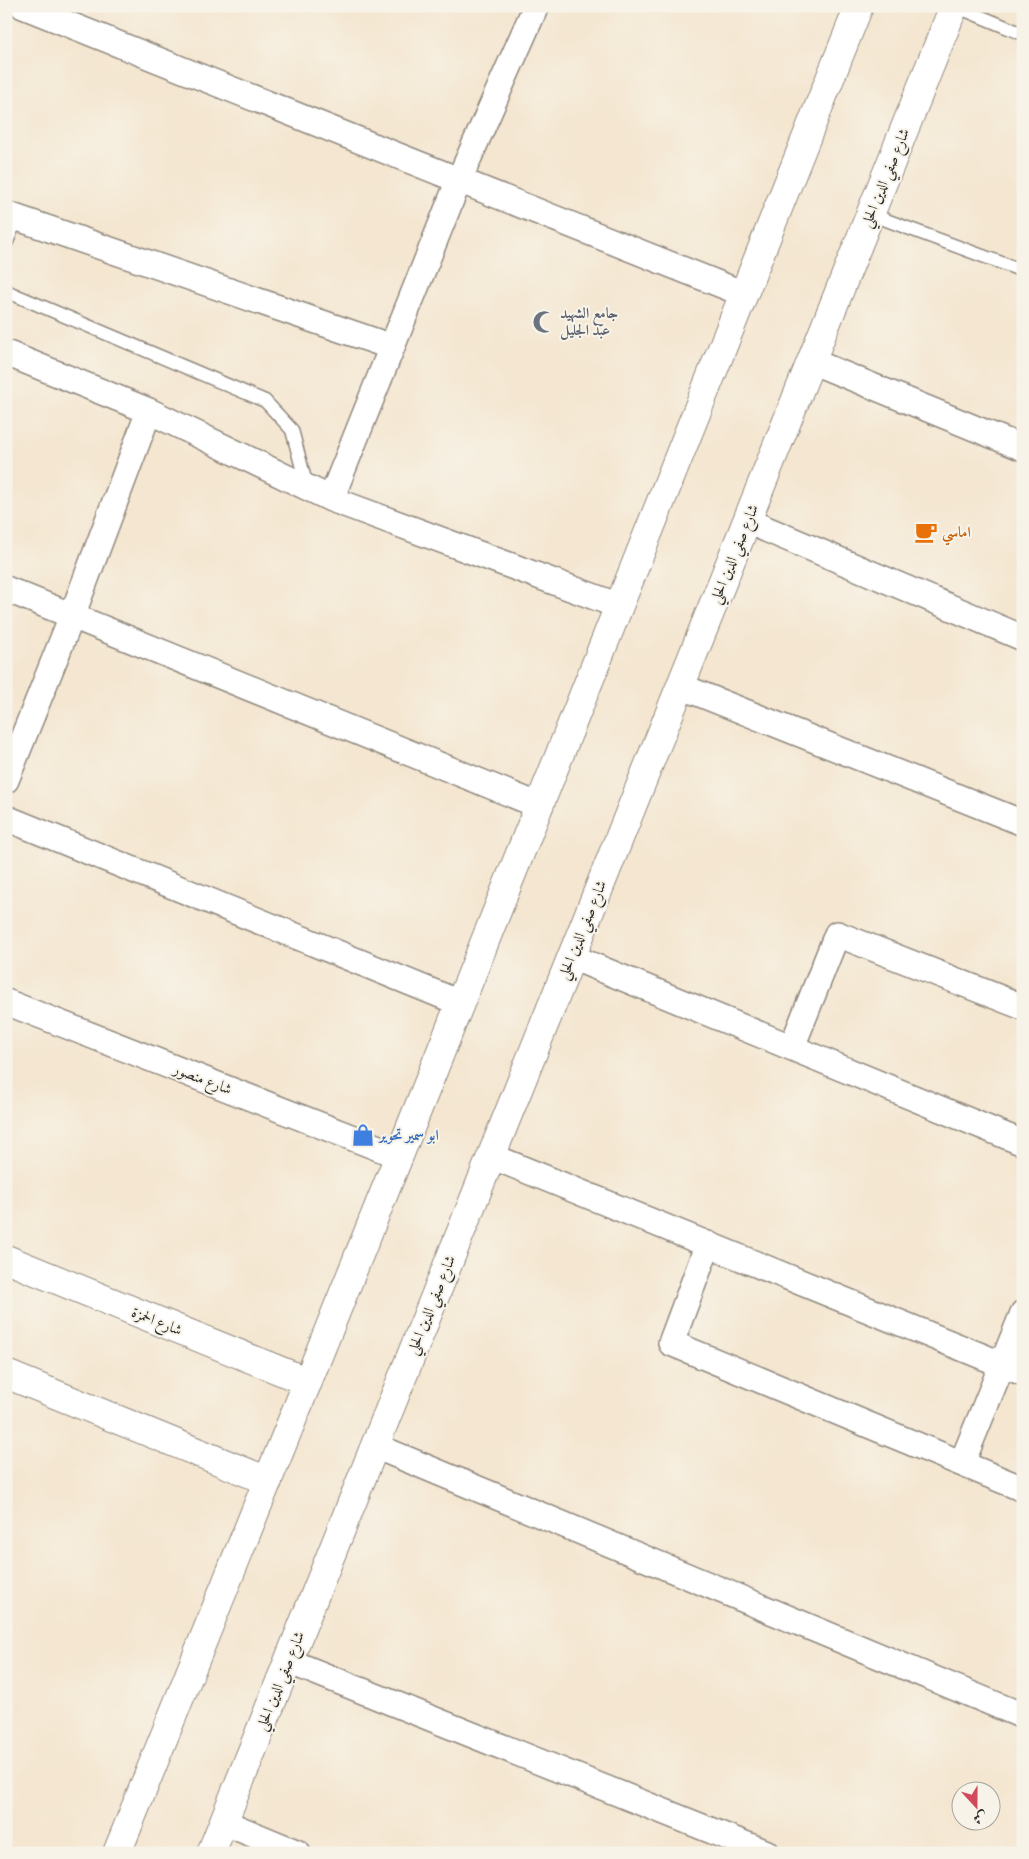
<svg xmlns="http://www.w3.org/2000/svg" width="1029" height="1859" font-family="'IM FELL French Canon',Amiri,serif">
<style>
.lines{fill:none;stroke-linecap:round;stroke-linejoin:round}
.service-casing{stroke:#90887e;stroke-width:15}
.minor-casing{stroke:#90887e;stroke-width:28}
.tertiary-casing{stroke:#90887e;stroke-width:30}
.primary-casing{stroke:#90887e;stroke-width:30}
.service{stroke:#fff;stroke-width:12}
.minor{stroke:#fff;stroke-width:25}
.tertiary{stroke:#fff;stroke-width:28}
.primary{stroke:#fff;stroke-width:28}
.labels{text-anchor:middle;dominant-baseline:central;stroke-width:4;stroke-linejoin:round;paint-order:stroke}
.street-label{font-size:15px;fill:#2b2b2b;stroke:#f7f3e8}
.worship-label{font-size:15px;font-weight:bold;fill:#5b616d;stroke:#f7f3e8;text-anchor:start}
.food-label{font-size:15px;font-weight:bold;fill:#c56008;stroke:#f7f3e8;text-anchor:start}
.shop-label{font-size:15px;font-weight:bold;fill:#366cbe;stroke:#f7f3e8;text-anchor:start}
</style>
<rect width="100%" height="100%" fill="#f7f3e8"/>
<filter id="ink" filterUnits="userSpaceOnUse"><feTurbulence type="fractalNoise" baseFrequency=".02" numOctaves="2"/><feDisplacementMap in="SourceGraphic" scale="10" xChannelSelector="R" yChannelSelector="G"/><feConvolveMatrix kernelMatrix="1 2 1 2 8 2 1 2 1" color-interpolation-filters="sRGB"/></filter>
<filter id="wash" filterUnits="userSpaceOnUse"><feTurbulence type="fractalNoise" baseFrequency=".0096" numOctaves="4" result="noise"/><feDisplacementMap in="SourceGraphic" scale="20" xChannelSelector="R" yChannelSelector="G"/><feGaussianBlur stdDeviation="1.12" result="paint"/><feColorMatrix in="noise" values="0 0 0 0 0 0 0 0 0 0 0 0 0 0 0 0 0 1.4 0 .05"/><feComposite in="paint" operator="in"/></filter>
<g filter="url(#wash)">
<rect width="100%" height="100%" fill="#f4e6d0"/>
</g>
<g filter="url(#ink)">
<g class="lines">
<defs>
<path id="service" d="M955,6L1023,34
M870,214L1023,271
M6,244L17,218
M6,289L8,292L265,401L292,430L307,487"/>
<path id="minor" d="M23,6L744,294
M6,214L392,347
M6,353L149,411L331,499L619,606
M811,361L1023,448
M331,499L459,180L536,6
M747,521L1023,638
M6,589L540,806
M680,686L1023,823
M6,780L72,616L149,411
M6,818L460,1003
M572,957L1023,1143
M6,1002L399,1156
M792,1047L837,934L1023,1007
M491,1156L1023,1373
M708,1244L671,1343L1023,1489
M375,1446L1023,1716
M962,1463L1023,1313
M288,1661L767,1853
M223,1822L298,1853"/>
<path id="tertiary" d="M6,1259L308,1382
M6,1374L268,1481"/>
<path id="primary" d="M117,1853L399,1156L859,6
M211,1853L954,6"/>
</defs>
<use href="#service" class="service-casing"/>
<use href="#minor" class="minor-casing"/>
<use href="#tertiary" class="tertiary-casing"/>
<use href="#primary" class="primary-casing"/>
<use href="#service" class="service"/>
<use href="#minor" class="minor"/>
<use href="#tertiary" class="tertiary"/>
<use href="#primary" class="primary"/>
</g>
</g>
<defs>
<symbol id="mosque-bare" viewBox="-9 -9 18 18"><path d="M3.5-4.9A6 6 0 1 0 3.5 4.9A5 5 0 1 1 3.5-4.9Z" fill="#6b7280" stroke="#f7f3e8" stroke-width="2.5" paint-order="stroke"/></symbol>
<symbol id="cafe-bare" viewBox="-9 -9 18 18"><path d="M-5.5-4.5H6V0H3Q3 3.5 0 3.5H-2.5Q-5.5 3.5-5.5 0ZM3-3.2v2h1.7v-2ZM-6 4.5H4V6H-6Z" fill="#e8710a" stroke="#f7f3e8" stroke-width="2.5" paint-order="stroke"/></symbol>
<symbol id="shop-bare" viewBox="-9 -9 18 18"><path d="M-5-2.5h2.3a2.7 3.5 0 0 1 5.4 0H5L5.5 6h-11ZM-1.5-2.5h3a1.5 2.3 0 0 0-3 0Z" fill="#3f7fe0" stroke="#f7f3e8" stroke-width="2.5" paint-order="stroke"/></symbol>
</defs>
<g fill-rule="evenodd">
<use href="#mosque-bare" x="528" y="306" width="32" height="32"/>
<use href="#cafe-bare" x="910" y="516" width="32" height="32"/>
<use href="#shop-bare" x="347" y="1119" width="32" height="32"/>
</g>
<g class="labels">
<g class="street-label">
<text transform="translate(885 178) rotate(-68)">شارع صفي الدين الحلي</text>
<text transform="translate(734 554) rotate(-68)">شارع صفي الدين الحلي</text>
<text transform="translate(582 930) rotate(-68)">شارع صفي الدين الحلي</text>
<text transform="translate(203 1079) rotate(21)">شارع منصور</text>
<text transform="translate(431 1305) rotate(-68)">شارع صفي الدين الحلي</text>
<text transform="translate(157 1321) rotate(22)">شارع الحمزة</text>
<text transform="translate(280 1681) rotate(-68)">شارع صفي الدين الحلي</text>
</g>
<g class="worship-label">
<text x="560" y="313">جامع الشهيد<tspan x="560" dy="17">عبد الجليل</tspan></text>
</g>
<g class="food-label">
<text x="942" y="532">اماسي</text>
</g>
<g class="shop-label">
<text x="379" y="1135">ابو سمير تحوير</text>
</g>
</g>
<rect width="1029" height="1859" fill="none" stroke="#f7f3e8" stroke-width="25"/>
<g transform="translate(976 1806) rotate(159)"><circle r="24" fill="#f7f3e8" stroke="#a5a39c"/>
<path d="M0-4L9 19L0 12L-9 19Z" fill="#d1495b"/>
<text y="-8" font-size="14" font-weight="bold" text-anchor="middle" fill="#2b2b2b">ش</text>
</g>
</svg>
